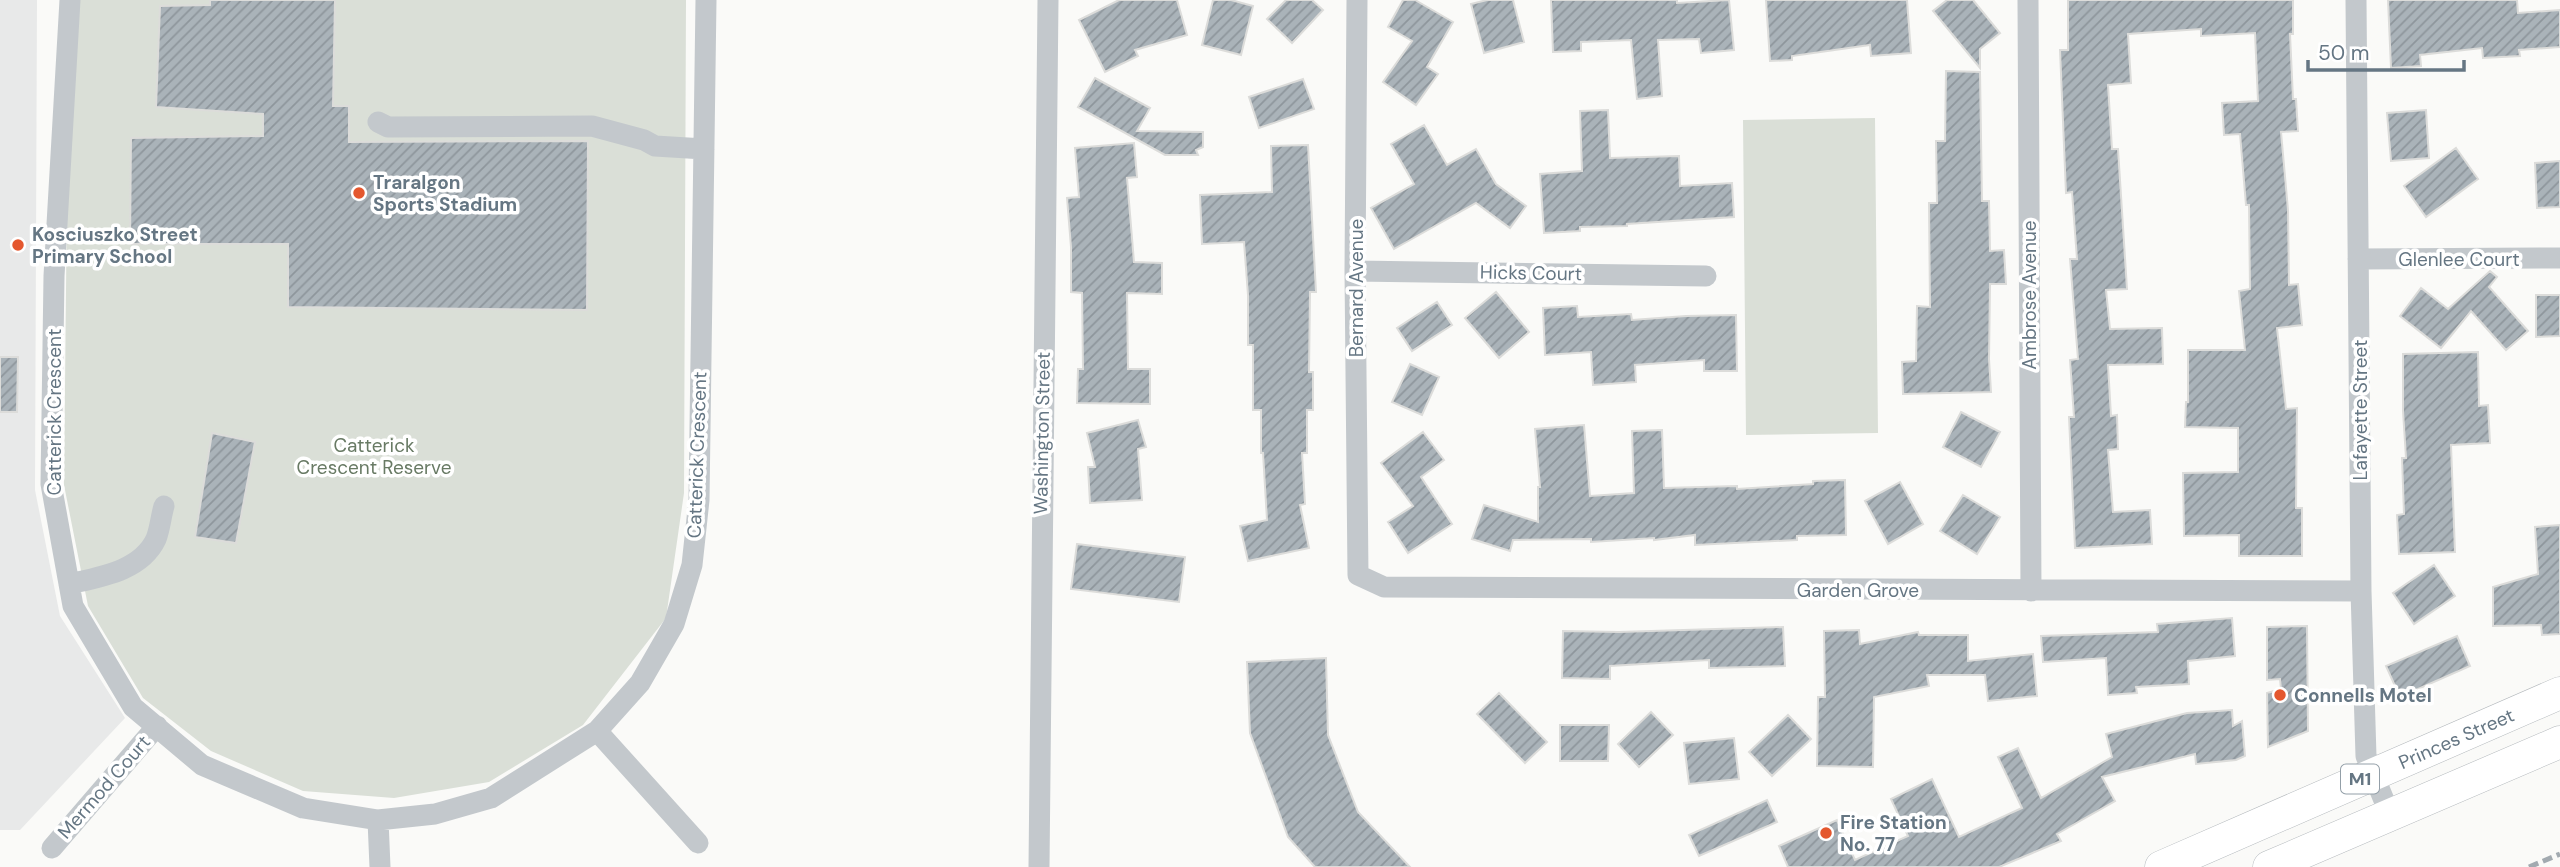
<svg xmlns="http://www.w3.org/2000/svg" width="2560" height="867" font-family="'DM Sans',sans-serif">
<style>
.built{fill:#e8e9e9}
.green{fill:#dadfd7}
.building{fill:url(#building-hatch);stroke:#dcdcda;stroke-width:2}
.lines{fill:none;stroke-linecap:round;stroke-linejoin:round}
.highway-casing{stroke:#b4b9bd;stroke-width:33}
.minor{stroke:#c3c8cc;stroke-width:21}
.highway{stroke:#fff;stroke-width:32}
.rail{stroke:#a2aab0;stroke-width:5;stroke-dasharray:10 5;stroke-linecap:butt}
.poi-dot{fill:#e4572e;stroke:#fff;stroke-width:2.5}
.labels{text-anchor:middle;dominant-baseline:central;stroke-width:7;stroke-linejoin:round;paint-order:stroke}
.shield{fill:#fff;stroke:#939fa8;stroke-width:2}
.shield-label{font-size:18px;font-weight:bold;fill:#657683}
.poi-label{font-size:19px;font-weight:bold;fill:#657683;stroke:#fff;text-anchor:start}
.street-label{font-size:19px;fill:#657683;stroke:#fff}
.park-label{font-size:19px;fill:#687a64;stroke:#fff}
</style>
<defs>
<pattern id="building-hatch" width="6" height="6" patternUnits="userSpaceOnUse" patternTransform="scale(1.75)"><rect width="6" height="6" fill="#aab3b9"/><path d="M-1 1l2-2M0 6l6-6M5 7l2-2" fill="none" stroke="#8e969c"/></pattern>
</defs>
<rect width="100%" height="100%" fill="#fafaf8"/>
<path class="built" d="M0,0H37L35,490L60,616L125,718L20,830H0Z"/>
<path class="green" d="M69,0H686L684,493L666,618L583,725L489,782L394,798L303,791L211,751L143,698L88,606L64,485Z
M1875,118L1878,433L1746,435L1743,120Z"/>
<path class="building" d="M210,0H335L333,106H349V142L588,141L587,310L288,307V244H130L131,138L263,136V114L156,107L160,6L210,5Z
M1119,0H1177L1187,35L1135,50L1138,56L1105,72L1079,20Z
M1213,0H1231L1253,6L1241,55L1202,45Z
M1286,0H1312L1323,10L1292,43L1267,19Z
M1403,0H1415L1453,22L1427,67L1438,74L1416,105L1383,82L1412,41L1388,27Z
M1487,0H1513L1524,42L1484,53L1471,4Z
M1551,0H1677V3L1729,0L1734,50L1701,53L1699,39L1658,40L1662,96L1637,99L1631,40L1581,42V51L1553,52Z
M1766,0H1907L1911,53L1871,56L1870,45L1792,56V60L1770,61Z
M1947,0H1973L2000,33L1980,49V68L1933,11Z
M2068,0H2293V34H2290L2293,99H2296L2298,131L2281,132L2288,210L2289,285L2298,284L2302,325L2277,328L2286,409L2297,408L2296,508H2302V556H2239V535L2184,536L2183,473L2238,472V428L2185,427L2186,402H2188V350H2245L2239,291L2250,289L2249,205H2246L2240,134L2224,135L2222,103L2258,101L2255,33L2201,36V29L2128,34L2131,83L2108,85L2112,149H2118L2127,289L2106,290L2110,329L2162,328L2163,364L2108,365L2111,416L2117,415L2118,449L2108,450L2113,512L2150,510L2152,544L2075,548L2069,417H2074L2070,360L2078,359L2070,259H2077L2072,192L2066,193L2060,50H2068Z
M2388,0H2517L2518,13L2560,10V47L2519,50L2520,56L2483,58L2482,48L2420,55L2421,66L2391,68Z
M1946,71L1980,72L1982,201H1989L1990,251L2004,250L2006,284H1990L1989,359L1991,392L1903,394L1902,362L1916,361L1917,306L1930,307L1929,203H1937L1936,141H1945Z
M1095,78L1150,108L1137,131L1203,132V147L1196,150L1198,155H1165L1078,107Z
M1303,79L1314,109L1259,128L1249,97Z
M1608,110L1610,158L1679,156L1680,186L1732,183L1734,217L1627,224V226L1580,227V231L1544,233L1540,174L1582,171L1580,111Z
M2426,110L2429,158L2391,161L2387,113Z
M1424,125L1447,165L1476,149L1496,184L1526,206L1510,228L1476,203L1394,249L1371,208L1414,184L1391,144Z
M1134,143L1137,177L1127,178L1134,262L1162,263V294L1127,293L1128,369H1150V404L1077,403L1078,369H1083L1082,293L1071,292V247L1067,198L1079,197L1075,148Z
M1308,145L1316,292H1310L1309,372H1313V410H1307V453H1302L1305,504L1300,505L1309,548L1248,561L1240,526L1267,520L1263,453H1261V410H1253V345H1248V295L1244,242L1202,244L1200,195L1272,192L1271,146Z
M2456,148L2478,179L2426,217L2404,186Z
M2560,161V207L2537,208L2535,163Z
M2490,271L2497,277L2489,287L2528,331L2506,350L2471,311L2441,348L2400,316L2421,288L2448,309Z
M1496,292L1529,332L1499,358L1465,318Z
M2536,295H2560V336L2536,337Z
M1437,302L1452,325L1412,351L1397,328Z
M1577,306L1578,317L1631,314L1632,320L1686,316L1736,315L1737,371H1704V360L1635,365L1636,382L1593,385L1591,352L1545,355L1543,308Z
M2478,352L2479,406L2488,405L2490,443L2451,445L2455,552L2399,554L2397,515L2404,514L2402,458H2406L2403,411V354Z
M0,357H18L17,412H0Z
M1410,364L1439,377L1422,415L1392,402Z
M1961,412L2000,432L1981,467L1943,447Z
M1138,420L1146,447L1138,449L1142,500L1090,503L1088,467H1095L1087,433Z
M1584,425L1590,496L1634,493L1632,431L1662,430L1664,488L1737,486V489L1813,484V481L1845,480L1846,535L1797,536V540L1695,545V535L1654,540V538L1591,542V539L1513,540L1510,551L1472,539L1484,505L1538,522V487H1540L1535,429Z
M1423,432L1444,460L1421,477L1452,524L1408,553L1388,522L1413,506L1381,463Z
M212,433L255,442L236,543L195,537Z
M1900,482L1923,524L1888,544L1865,501Z
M1963,495L2000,517L1977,554L1940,531Z
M2560,525V634L2542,635L2541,625L2493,626V587L2538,574L2535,527Z
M1077,544L1185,557L1179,602L1071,589Z
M2434,565L2455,596L2414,624L2393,593Z
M2232,618L2235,656L2188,661L2189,684L2136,687L2137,693L2108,695L2106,658L2043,662L2041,636L2158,632L2157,624Z
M2307,626L2308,731L2268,747L2267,693L2281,689L2280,679L2267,680V627Z
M1783,627L1785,666L1709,668V660L1610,666V679L1562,678L1563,631L1619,632Z
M1859,630L1860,644L1918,632L1919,635H1968V661L2033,654L2037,696L1988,701L1985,675H1927L1929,686L1874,697L1873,767L1817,766L1818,697H1825L1824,631Z
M2457,636L2470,666L2400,697L2386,666Z
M1326,658L1328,735L1358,812L1410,867H1315L1288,837L1250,733L1247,662Z
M1499,693L1547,742L1525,763L1477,714Z
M2232,710L2233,726L2242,721L2245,756L2236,760L2196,764L2195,754L2102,777L2115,801L2057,834L2061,841L1999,867H1788L1779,846L1837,820L1855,860L1908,836L1891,799L1932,779L1959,837L2022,808L1998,757L2018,748L2041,798L2112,757L2106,734L2187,713Z
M1651,712L1673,735L1639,767L1618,744Z
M1788,715L1811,739L1772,776L1749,752Z
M1560,725H1609L1608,761H1560Z
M1734,738L1739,779L1689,784L1684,743Z
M1767,800L1777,822L1699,856L1689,835Z"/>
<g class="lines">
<defs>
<g id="highway">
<path id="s1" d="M2161,867L2560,693"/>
<path d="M2269,867L2560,742"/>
</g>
</defs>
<use href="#highway" class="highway-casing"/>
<path class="minor" d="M70,0L54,276L51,484L73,606L133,707L202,765L303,808L378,820L435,814L491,798L597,731L640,683L674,624L692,565L699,500L706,0
M1357,0L1355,271L1358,575L1384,587L2361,591
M2028,0L2031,591
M2356,0L2361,591L2366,756L2390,815
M378,122L388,127L592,126L644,140L655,146L704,149
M2358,259L2560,258
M1355,271L1706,276
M69,584C100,577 141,571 156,539C160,529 161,516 164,506
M597,731L698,843
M378,820L380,867
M52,848L157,726
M1039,867L1048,0"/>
<use href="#highway" class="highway"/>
<path class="rail" d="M2529,867L2560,854"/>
</g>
<g class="poi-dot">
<circle cx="359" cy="193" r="7"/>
<circle cx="18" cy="245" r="7"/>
<circle cx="2280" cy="695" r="7"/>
<circle cx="1826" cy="833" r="7"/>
</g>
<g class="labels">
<rect class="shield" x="2341" y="764.5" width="38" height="29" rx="5"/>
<g class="shield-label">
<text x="2360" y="779">M1</text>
</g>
<g class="poi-label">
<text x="373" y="182">Traralgon<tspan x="373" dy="22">Sports Stadium</tspan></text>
<text x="32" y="234">Kosciuszko Street<tspan x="32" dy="22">Primary School</tspan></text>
<text x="2294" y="695">Connells Motel</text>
<text x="1840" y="822">Fire Station<tspan x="1840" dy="22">No. 77</tspan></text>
</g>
<g class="street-label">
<text x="2459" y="259">Glenlee Court</text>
<text transform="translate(1531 273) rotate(1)">Hicks Court</text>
<text transform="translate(1356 288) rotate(-90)">Bernard Avenue</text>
<text transform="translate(2029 295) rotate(-90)">Ambrose Avenue</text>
<text transform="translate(2360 410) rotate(-90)">Lafayette Street</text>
<text transform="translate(54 412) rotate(-90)">Catterick Crescent</text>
<text transform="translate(1042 433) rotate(-89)">Washington Street</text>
<text transform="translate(697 455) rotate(-88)">Catterick Crescent</text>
<text x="1858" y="590">Garden Grove</text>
<text stroke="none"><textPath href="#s1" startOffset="322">Princes Street</textPath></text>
<text transform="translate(104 787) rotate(-49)">Mermod Court</text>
</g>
<g class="park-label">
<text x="374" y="445">Catterick<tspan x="374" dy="22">Crescent Reserve</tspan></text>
</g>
</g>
<path d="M2308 60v10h156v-10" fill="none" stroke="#657683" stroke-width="3.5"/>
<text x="2318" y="60" font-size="21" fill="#657683" stroke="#ffffff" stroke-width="5" paint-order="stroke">50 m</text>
</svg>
